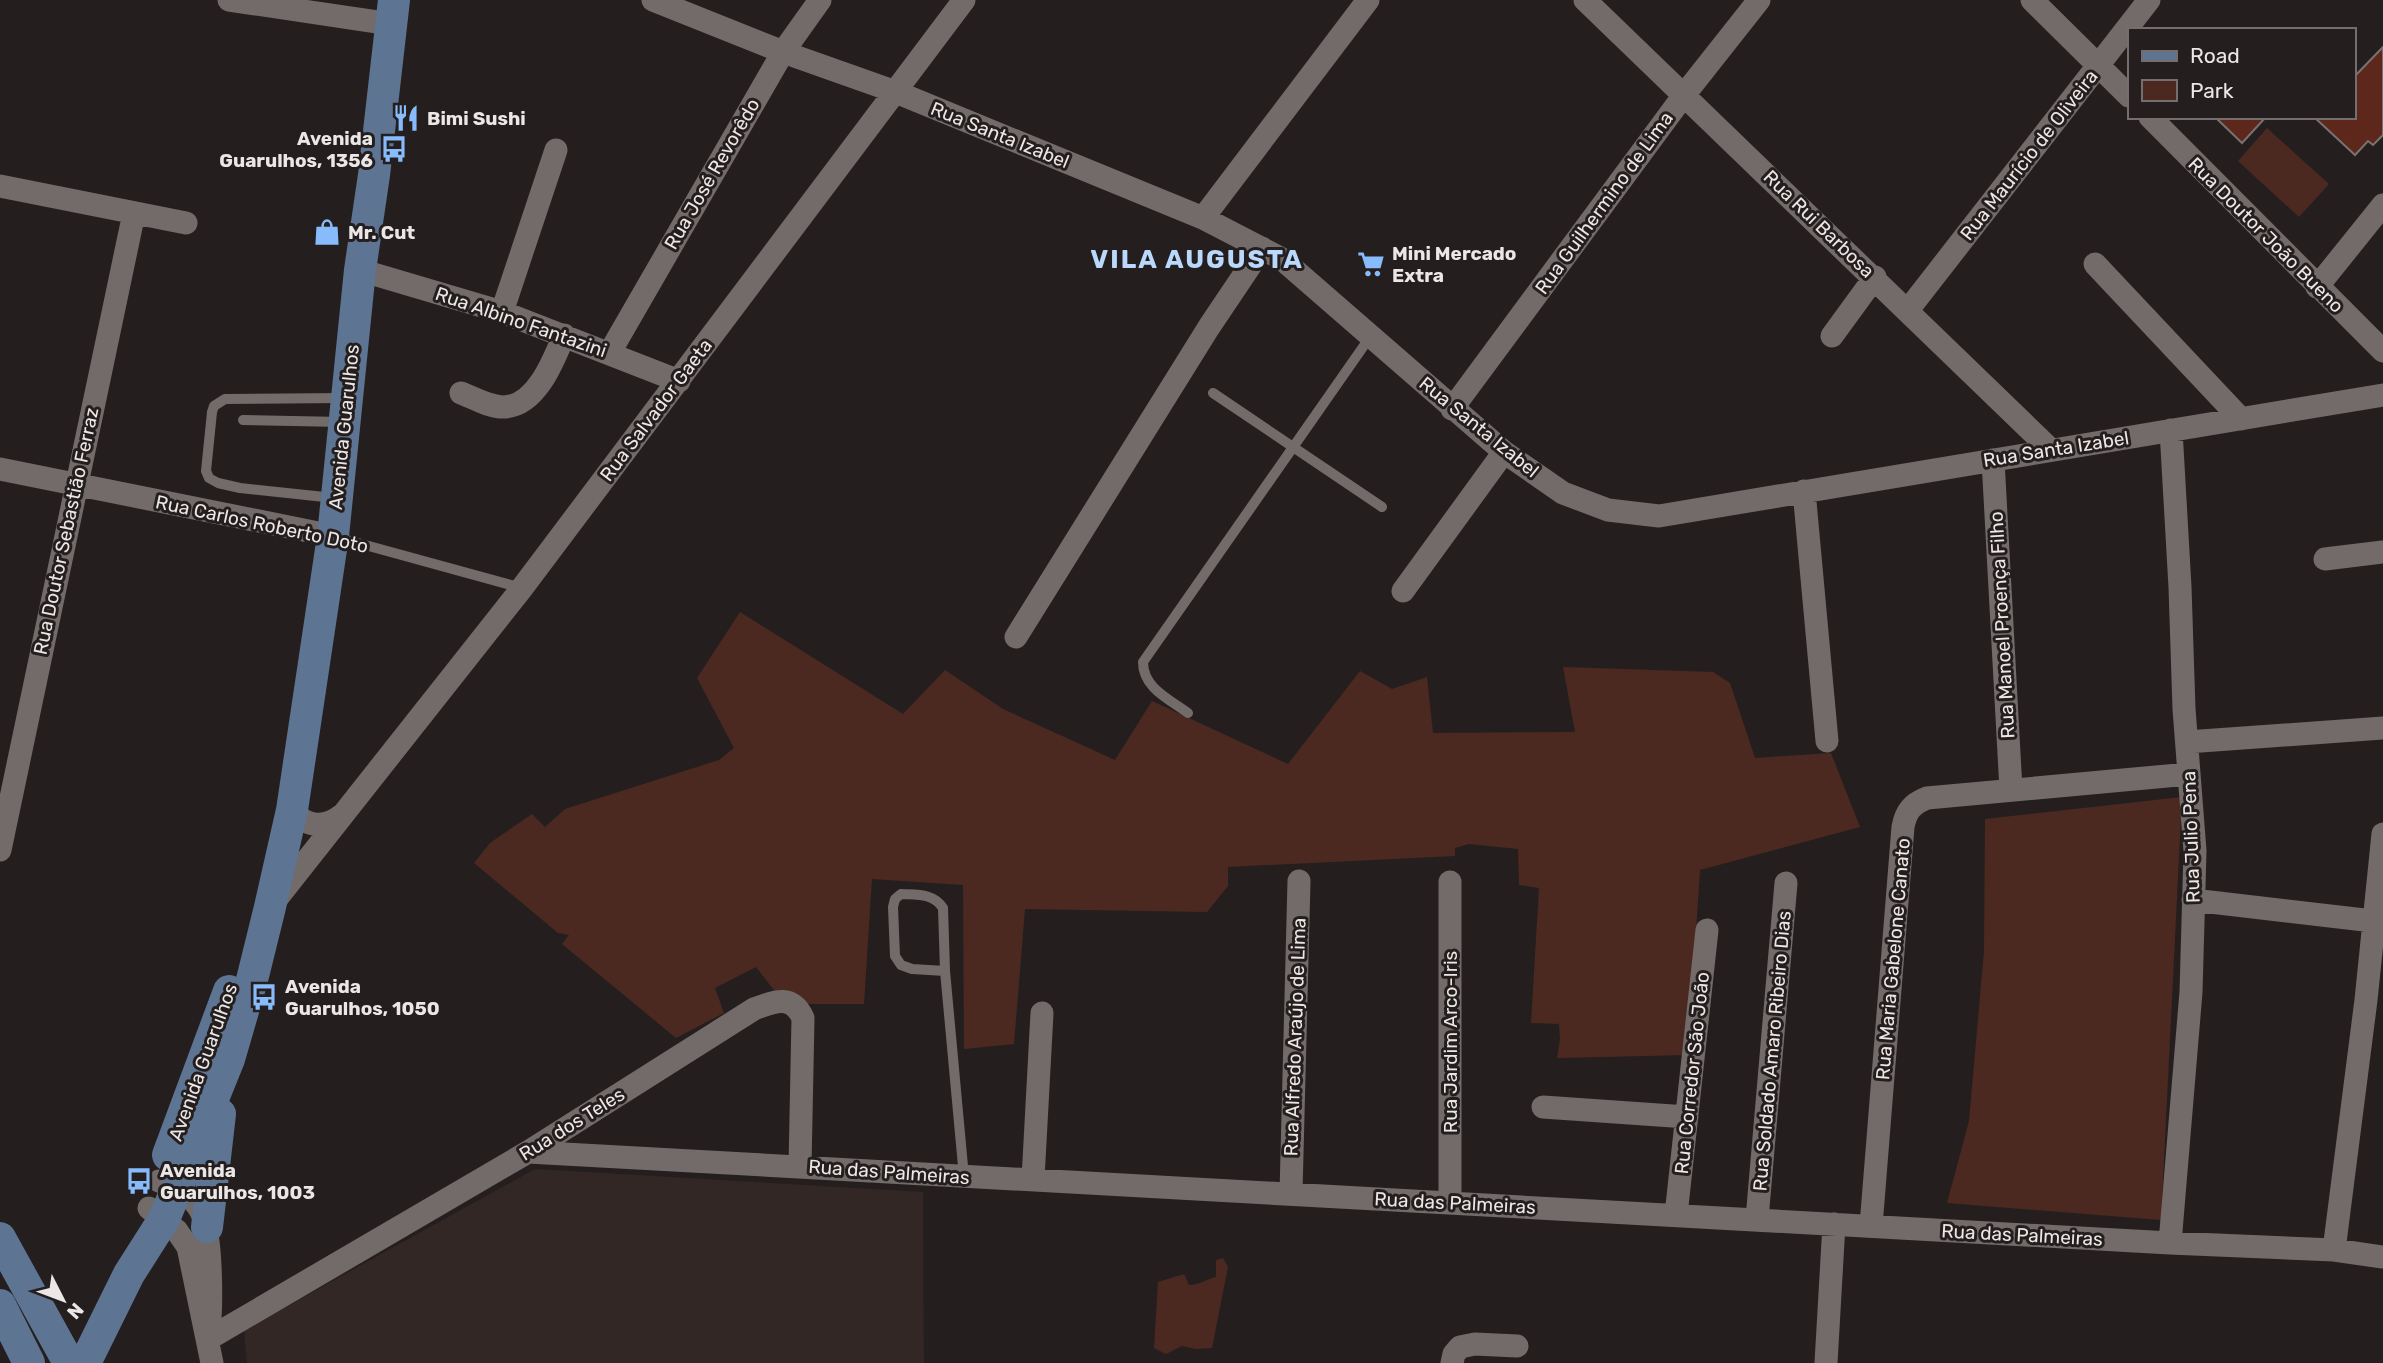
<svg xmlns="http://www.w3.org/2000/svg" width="2383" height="1363" font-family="Rubik,sans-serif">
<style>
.built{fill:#322724}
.green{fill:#4b2921}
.building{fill:#5d271b;stroke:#787270;stroke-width:2}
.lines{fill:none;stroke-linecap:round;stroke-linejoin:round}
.service{stroke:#726b6a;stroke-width:10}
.minor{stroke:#726b6a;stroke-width:23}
.secondary{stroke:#5d7493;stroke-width:32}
.labels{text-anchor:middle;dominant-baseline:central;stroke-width:6;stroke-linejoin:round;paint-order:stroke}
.poi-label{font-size:19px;font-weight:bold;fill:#ebe7e6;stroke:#241f1e;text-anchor:start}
.street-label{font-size:19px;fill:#ebe7e6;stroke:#241f1e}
.district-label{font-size:26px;font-weight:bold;letter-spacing:2px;fill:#bad7fc;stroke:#241f1e}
</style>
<rect width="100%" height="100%" fill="#241f1e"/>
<path class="built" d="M535,1169L923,1192L924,1363H247L244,1330Z"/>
<path class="green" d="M2267,128L2329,184L2299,217L2238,161Z
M740,612L903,714L945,670L1003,709L1115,760L1152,701L1288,764L1360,671L1392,689L1427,677L1433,733L1575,732L1563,667L1713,672L1730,683L1755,758L1831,753L1860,827L1700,870L1688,1055L1557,1058L1560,1039L1559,1024L1531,1023L1539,888L1519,885L1518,849L1469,844L1455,848V856L1228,867V886L1207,912L1025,909L1014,1044L964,1049L963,885L872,879L864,1004H806L773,989L756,967L715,988L724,1013L676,1038L562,944L569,935L558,933L474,863L490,843L532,814L545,827L565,809L719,760L734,748L697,678Z
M2182,797L2161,1220L1947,1203L1969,1121L1984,951L1985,819Z
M1223,1258L1228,1267L1212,1348L1196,1349L1182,1346L1166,1354L1154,1348L1158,1282L1184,1274L1189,1285C1200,1285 1206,1279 1216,1277V1260Z"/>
<path class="building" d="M2383,47V135L2373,145L2368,141L2355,155L2314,117H2353V78Z
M2215,117H2266L2242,143Z"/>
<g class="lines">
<path class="service" d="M1213,393L1382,507
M243,420L343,422
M334,498L240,488L218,483L209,478L206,471L212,412L214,406L225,399L345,398
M336,537L522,588
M1188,713C1169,699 1143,688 1143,662L1370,337
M945,971L912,969L901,965L895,956L893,907L895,899L901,894C917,895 933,893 943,908L945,971L964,1177"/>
<path class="minor" d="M229,0L391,24
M653,0L783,52L896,92L1203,218L1282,259L1504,452L1563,493L1608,510L1659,516L2383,395
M1585,0L2051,450
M2032,0L2129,96
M2150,117L2383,351
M0,186L186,223
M1203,218L1368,0
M2095,264L2241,419
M360,270L502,312L679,381
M2317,287L2383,205
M1908,310L2149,0
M502,312L556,150
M1832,336L1875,277
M610,352L783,52L820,0
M461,393C474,398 489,407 503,407C536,407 554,360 564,335
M1452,409L1684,95L1759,0
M1993,460L2011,790
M0,469L333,536
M1804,491L1827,741
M2325,559L2383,552
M1403,591L1504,452
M1016,637L1209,327L1262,248
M2187,742L2383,728
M292,810C305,827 325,829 342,815
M0,850L134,213
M2193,900L2373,921
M274,902L522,588L964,0
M1543,1107L1687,1117
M528,1152L2170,1243L2334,1250L2383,1257
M1033,1179L1042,1013
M159,1181C175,1187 189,1193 199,1208C213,1229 212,1312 208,1339
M1291,1193L1299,881
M1450,1203V882
M149,1208L177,1231L188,1247L212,1363
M1676,1215L1707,930
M1757,1219L1786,883
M1871,1226L1903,827C1906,811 1912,804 1927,798L2189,774
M2170,1243L2191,992L2195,851L2184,709L2180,587L2171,430
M2334,1250L2366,1000L2383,834
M208,1339L528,1152L754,1009C775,1001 792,994 803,1018L800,1166
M1452,1363L1454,1354L1460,1347L1475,1344L1517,1346
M1826,1363L1834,1224"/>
<path class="secondary" d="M168,1155L229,991
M207,1227L220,1114
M0,1238L69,1363
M0,1305L29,1363
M85,1363L129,1274L164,1219L177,1188L229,1059L252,980L270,907L292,810L333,536L360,270L374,175L394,0"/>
</g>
<defs>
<symbol id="restaurant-bare" viewBox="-9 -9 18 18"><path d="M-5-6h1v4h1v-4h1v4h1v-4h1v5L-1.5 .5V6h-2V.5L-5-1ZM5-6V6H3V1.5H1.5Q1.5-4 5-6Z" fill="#87bbfc" stroke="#241f1e" stroke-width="2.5" paint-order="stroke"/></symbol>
<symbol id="bus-bare" viewBox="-9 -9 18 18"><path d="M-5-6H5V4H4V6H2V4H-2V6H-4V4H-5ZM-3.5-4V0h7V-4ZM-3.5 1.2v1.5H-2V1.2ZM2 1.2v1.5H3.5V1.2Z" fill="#87bbfc" stroke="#241f1e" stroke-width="2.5" paint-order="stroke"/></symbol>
<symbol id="shop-bare" viewBox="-9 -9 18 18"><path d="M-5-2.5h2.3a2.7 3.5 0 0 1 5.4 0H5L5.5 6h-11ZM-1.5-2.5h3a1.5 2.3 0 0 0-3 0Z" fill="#87bbfc" stroke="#241f1e" stroke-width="2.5" paint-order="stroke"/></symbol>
<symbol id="supermarket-bare" viewBox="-9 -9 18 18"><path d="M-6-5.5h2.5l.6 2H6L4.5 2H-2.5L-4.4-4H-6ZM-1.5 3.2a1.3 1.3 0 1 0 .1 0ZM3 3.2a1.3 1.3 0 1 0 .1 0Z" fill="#87bbfc" stroke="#241f1e" stroke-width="2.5" paint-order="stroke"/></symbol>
</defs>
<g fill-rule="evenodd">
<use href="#restaurant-bare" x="387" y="99" width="38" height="38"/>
<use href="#bus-bare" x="375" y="130" width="38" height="38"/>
<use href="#shop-bare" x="308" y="213" width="38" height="38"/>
<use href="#supermarket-bare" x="1352" y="245" width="38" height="38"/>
<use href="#bus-bare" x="245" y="978" width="38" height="38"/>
<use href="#bus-bare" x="120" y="1162" width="38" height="38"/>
</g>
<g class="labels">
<g class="poi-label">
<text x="427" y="118">Bimi Sushi</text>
<text x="373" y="138" text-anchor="end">Avenida<tspan x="373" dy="22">Guarulhos, 1356</tspan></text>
<text x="348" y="232">Mr. Cut</text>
<text x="1392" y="253">Mini Mercado<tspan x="1392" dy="22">Extra</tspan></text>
<text x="285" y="986">Avenida<tspan x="285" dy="22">Guarulhos, 1050</tspan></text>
<text x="160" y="1170">Avenida<tspan x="160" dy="22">Guarulhos, 1003</tspan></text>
</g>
<g class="street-label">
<text transform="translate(1000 135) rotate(22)">Rua Santa Izabel</text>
<text transform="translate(2029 155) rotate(-52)">Rua Maurício de Oliveira</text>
<text transform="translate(712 174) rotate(-60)">Rua José Revorêdo</text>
<text transform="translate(1604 203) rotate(-54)">Rua Guilhermino de Lima</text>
<text transform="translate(1819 224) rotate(44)">Rua Rui Barbosa</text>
<text transform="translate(2266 235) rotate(45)">Rua Doutor João Bueno</text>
<text transform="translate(521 322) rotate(19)">Rua Albino Fantazini</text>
<text transform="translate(656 410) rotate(-53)">Rua Salvador Gaeta</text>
<text transform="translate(344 427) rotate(-84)">Avenida Guarulhos</text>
<text transform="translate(1479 427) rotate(39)">Rua Santa Izabel</text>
<text transform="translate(2056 449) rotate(-9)">Rua Santa Izabel</text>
<text transform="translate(262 524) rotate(12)">Rua Carlos Roberto Doto</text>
<text transform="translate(66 531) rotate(-78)">Rua Doutor Sebastião Ferraz</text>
<text transform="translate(2002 625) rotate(-93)">Rua Manoel Proença Filho</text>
<text transform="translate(2191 837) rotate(-92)">Rua Julio Pena</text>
<text transform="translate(1893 959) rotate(-85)">Rua Maria Gabelone Canato</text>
<text transform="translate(1295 1037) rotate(-88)">Rua Alfredo Araújo de Lima</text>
<text transform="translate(1450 1042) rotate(-90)">Rua Jardim Arco-Iris</text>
<text transform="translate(1772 1051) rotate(-85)">Rua Soldado Amaro Ribeiro Dias</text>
<text transform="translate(203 1062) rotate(-70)">Avenida Guarulhos</text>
<text transform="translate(1692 1073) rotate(-84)">Rua Corredor São João</text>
<text transform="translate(572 1124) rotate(-32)">Rua dos Teles</text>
<text transform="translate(889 1172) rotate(4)">Rua das Palmeiras</text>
<text transform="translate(1455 1203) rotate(3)">Rua das Palmeiras</text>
<text transform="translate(2022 1235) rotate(3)">Rua das Palmeiras</text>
</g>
<g class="district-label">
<text x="1197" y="259">VILA AUGUSTA</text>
</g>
</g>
<rect x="2128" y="28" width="228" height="91" fill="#241f1e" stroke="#746f6e" stroke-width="2"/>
<rect x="2142" y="51" width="35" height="10" fill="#5d7493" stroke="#746f6e" stroke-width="2"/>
<text x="2190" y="63" font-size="21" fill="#ebe7e6">Road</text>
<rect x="2142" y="80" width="35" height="21" fill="#4b2921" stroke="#746f6e" stroke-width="2"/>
<text x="2190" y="98" font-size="21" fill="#ebe7e6">Park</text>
<g transform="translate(63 1300) rotate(132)" stroke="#241f1e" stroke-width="5" paint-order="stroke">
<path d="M0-5L12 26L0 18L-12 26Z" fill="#ebe7e6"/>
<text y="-10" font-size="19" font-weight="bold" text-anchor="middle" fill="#ebe7e6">N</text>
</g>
</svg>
